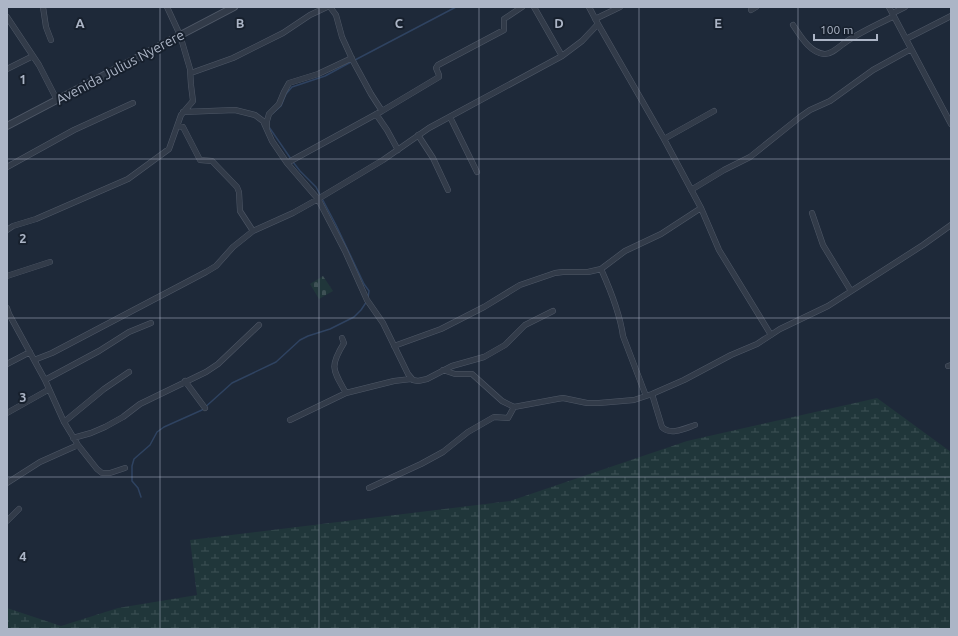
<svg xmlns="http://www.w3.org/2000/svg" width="958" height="636" font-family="Ubuntu,sans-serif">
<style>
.wetland{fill:url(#wetland-marsh)}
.cemetery{fill:url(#cemetery-stones)}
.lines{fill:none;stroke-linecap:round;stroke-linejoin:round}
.stream{stroke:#2f4361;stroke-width:1.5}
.minor-casing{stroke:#4f5867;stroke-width:6}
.tertiary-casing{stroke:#4f5867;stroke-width:8}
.minor{stroke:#323b49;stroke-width:5}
.tertiary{stroke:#323b49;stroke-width:6}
.grid{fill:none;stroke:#acb5c6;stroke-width:1;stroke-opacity:0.55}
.labels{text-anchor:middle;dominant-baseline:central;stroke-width:4;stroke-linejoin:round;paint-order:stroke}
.street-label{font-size:14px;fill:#acb5c6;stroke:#17202d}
.grid-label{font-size:13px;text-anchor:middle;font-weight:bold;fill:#acb5c6;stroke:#17202d;stroke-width:4;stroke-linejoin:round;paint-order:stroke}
</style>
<defs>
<pattern id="wetland-marsh" width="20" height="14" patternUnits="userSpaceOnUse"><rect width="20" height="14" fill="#20363a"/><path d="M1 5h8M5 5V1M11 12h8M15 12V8" fill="none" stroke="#3e5155"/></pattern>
<pattern id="cemetery-stones" width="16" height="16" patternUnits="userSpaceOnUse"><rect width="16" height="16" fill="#20363a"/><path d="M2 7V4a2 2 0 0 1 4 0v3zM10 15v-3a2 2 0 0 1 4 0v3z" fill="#3e5155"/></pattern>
</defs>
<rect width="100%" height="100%" fill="#1e2939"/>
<path class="wetland" d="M877,398L951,452V629H7V608L61,626L118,608L197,595L190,540L510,501L687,441Z"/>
<path class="cemetery" d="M323,276L333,291L319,299L310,284Z"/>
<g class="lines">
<path class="stream" d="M355,60L456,7
M273,113L281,106L286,94L292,87L325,76L351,62
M269,127L291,159
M293,162L300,171L316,187L336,225L364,284L369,291L368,298
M141,497L138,488L132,481V466L134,459L150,445L157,432L164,427L202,410L232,383L276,362L300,340L308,336L330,329L354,317L361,310L367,301"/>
<defs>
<path id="minor" d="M43,7L46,27L51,40
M330,7L336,15L342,37L353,61L371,94L382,111
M534,7L562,56
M889,7L951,124
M751,10L756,7
M893,13L905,7
M7,17L39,65L57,100
M595,19L620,7
M598,24L664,139L701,208L719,250L771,335
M793,25C800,35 809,52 824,54C830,55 838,48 843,44C858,33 877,25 894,16
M906,39L951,16
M7,69L33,56
M191,73L233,58L283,33L310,15L327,7
M183,112L235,110L255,115L263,121L272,141L287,163L318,199L345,251L367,300L383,323L408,374L413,380L418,381L427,379L452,366L484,357L505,345L525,325L553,311
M376,114L387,130L398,150
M450,117L477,172
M178,126L183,127L200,160L212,161L237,187L239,192L240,211L253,231
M267,127V121L269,114L279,104L284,92L289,83L318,74L352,58
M418,135L433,158L448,190
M664,139L714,111
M287,163L382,111L439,77V75L436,68L438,65L504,30V19L522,7
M7,167L74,130L133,103
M691,190L724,170L750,157L800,117L810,110L830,101L873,70L911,49
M812,213L823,245L851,291
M7,230L13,226L36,219L128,179L169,149L181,115L193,101L191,85L190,69L180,35L167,7
M601,269C610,289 620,314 623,336L646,396
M7,276L50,262
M7,308L9,314L45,380L64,422L78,445L97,469L102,473H110L125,468
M342,338L344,343C329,367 333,370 346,393
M394,346L441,329L484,307L520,285L555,273L563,272H588L601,269L625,251L661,234L701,208
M34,360L52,353L206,272L216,266L233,247L253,231L293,213L318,199L383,160L429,128L562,56L582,41L598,24L589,7
M7,364L30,352
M948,366L951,365
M443,370L455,374H472L502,401L514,407L557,399L563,398L587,403H599L634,400L652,394L684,380L731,355L757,344L780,329L828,306L923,245L951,225
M45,380L99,351L129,332L151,323
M185,381L205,408
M652,394L662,427C670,436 686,428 695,425
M7,413L48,390
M290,420L346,393L394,381L411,379
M64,422L104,389L129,372
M73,438L91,433L105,427L123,417L140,404L206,372L218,364L259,325
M7,483L40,462L78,445
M369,488L421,464L443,452L468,432L494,417L508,418L514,407
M7,521L19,509"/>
<path id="tertiary" d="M7,126L234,7"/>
</defs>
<use href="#minor" class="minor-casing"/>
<use href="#tertiary" class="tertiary-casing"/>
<use href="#minor" class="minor"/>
<use href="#tertiary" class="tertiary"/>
</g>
<path class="grid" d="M160,7V629M319,7V629M479,7V629M639,7V629M798,7V629M7,159H951M7,318H951M7,477H951"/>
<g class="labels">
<g class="street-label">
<text transform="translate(120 67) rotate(-28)">Avenida Julius Nyerere</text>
</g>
</g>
<g class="grid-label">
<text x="80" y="28">A</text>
<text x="240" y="28">B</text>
<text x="399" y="28">C</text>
<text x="559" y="28">D</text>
<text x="718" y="28">E</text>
<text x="23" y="84">1</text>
<text x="23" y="243">2</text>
<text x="23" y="402">3</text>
<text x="23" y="561">4</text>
</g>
<rect width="958" height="636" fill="none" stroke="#acb5c6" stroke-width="16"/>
<path d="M814 34v6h63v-6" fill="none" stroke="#acb5c6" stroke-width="2"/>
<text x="820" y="34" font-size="12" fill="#acb5c6" stroke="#17202d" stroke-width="3" paint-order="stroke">100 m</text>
</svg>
